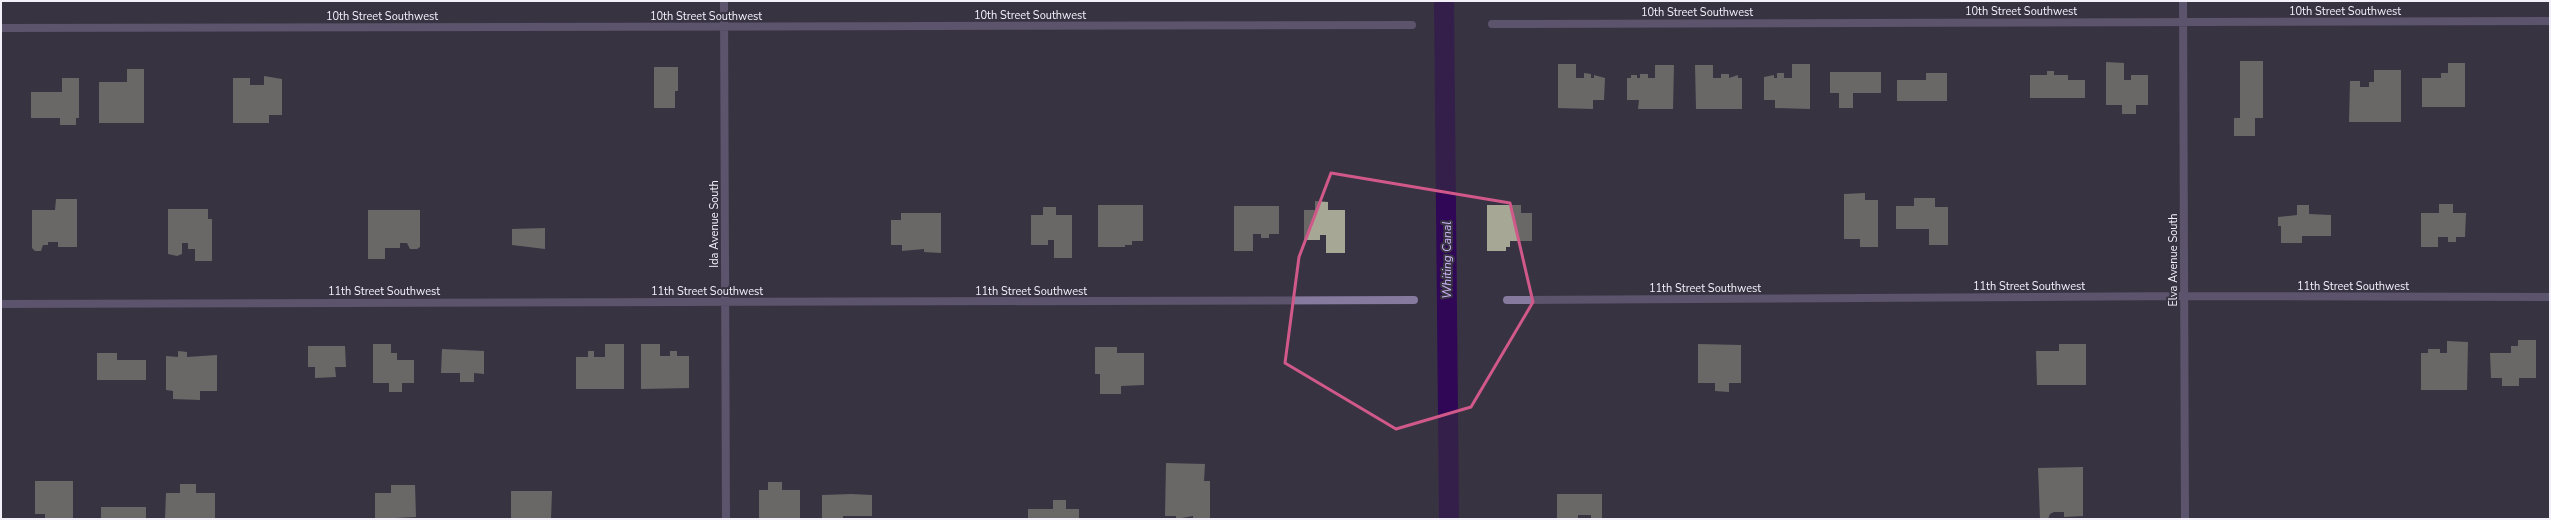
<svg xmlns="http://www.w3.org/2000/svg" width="2551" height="520" font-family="'Nunito Sans',sans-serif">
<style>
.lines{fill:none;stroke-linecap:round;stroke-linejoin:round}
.canal{stroke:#300656;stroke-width:20}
.building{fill:#a6a794}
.minor{stroke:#877a9f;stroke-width:8}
.marked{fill:none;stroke:#d1598a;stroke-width:3;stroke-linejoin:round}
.labels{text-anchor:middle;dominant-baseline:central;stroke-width:4;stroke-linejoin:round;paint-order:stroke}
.street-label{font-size:11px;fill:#f3f0f9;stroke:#383342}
.water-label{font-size:12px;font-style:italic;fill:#cdb5f7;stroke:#383342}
</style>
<rect width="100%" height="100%" fill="#383342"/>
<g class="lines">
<path class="canal" d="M1444,1L1449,519"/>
</g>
<path class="building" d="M2240,61H2263V118H2255V136H2234V118H2240Z
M2106,62L2124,63V80H2131V75H2148V105H2136V114H2122V105H2106Z
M2448,63H2465V107H2422V78H2441V73H2448Z
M1558,64H1576V78H1584V73L1591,74V78H1594V75L1605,78L1604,100H1593V109L1558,108Z
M1792,64H1810V109L1775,108V100H1764V77L1774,75V78H1777V73H1784V78H1792Z
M1655,65H1674L1673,109H1638L1639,100H1627V78H1631V75H1637V78H1640V74H1648V78H1655Z
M1695,65H1713V78H1721V74H1729V78L1738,75V78H1742V109H1696Z
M654,67H678V91H675V108H654Z
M127,69H144V123H99V82H127Z
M2374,70H2401V122H2349L2350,81H2360V87H2369V82H2374Z
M2047,71H2054V75H2068V80H2085V98H2030V75H2047Z
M1830,72H1881V93H1853V108H1839V93H1830Z
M1926,73H1947V101H1897V80H1926Z
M264,76L282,79V115H269V123H233V78H250V85H264Z
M62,78H79V118H76V125H60V118H31V92H62Z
M1865,193V200H1878V247H1860V239H1844V194Z
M1914,198H1935V207H1948V245H1929V229H1896V206H1914Z
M56,199H77V247H58V242H48V245H43L41,251H35L32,248V210H55Z
M1315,201L1328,202V210H1345V253H1326V235H1320V240H1304V210H1315Z
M2439,204H2453V213H2466L2465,237H2456V242H2448V237H2438V247H2421V213H2439Z
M1098,205H1143V241H1132V245H1125V247H1098Z
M1487,205H1521V213H1532V241H1510V247H1506V251H1487Z
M2297,205H2309V214L2331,215V236H2302V243H2281V226H2278V217L2297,215Z
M1234,206H1279V234H1269V238H1261V234H1253V251H1234Z
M1043,207H1056V215H1072V258H1054V240H1048V245H1031V215H1043Z
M168,209H208V219H212V261H195V249H188V243H182V254L177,256L168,254Z
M368,210H420V247L417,249H410L407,243H400V248H385V259H368Z
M901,213H941V253L924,252V249L902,251V245H891V220H901Z
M545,228V249L512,245V229Z
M2518,340H2536V378H2519V386H2502V378H2491L2490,353H2511V346H2518Z
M2447,341L2468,342L2467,390H2421V353H2428V349H2440V353H2447Z
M373,344H391V353H397V360H414V383H402V392H389V383H373Z
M605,344H624V389H576V357H588V351H594V357H605Z
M641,344H660V356H670V351H677V356H689V388L641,389Z
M1698,344L1741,345V383H1729V392L1715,391V383H1698Z
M2059,344H2086V385H2037L2036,351H2059Z
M308,346H345L346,367H335L336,377L315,378V367H308Z
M1095,347H1117V353H1144V385L1121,386V394H1100V374H1095Z
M442,349L484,351V374L474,373V382H460V373H441Z
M178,351L187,352V357L217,355V391H200V400L173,399V391L166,390V356L178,357Z
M97,353H117V360H146V380H97Z
M1166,463L1205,464L1204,481H1210V519H1193V516L1176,519V516H1165Z
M2083,467V516L2064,517V512H2054L2050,514L2048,519H2040L2038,468Z
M35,481H73V519H45V514H35Z
M768,482H782V490H800V519H759V490H768Z
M180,484H196V493H215V519H165L166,493H180Z
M391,485H415L416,517L375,519V493H391Z
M511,491H552L551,519H511Z
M851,494L872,495V516H843V519H822V495Z
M1557,494H1602V519H1591V515H1578V519H1557Z
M1053,500H1066V509H1079V519H1028V509H1053Z
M101,507H146V519H101Z"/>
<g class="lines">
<path class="minor" d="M724,1L726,519
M2183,1L2185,519
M1492,24L2550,21
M1,28L1412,25
M1507,300L2184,296L2550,297
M1,304L1414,300"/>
</g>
<path d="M0 0H2551V520H0ZM1331,173L1510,203L1533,302L1471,407L1396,429L1285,363L1299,257Z" fill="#383342" fill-opacity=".55" fill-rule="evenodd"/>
<path class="marked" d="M1331,173L1510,203L1533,302L1471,407L1396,429L1285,363L1299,257Z"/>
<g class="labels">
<g class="street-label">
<text x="2021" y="11">10th Street Southwest</text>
<text x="2345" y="11">10th Street Southwest</text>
<text x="1697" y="12">10th Street Southwest</text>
<text x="1030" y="15">10th Street Southwest</text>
<text x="382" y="16">10th Street Southwest</text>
<text x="706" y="16">10th Street Southwest</text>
<text transform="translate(714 224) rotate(-90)">Ida Avenue South</text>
<text transform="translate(2173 260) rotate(-90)">Elva Avenue South</text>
<text x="2029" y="286">11th Street Southwest</text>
<text x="2353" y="286">11th Street Southwest</text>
<text x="1705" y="288">11th Street Southwest</text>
<text x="384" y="291">11th Street Southwest</text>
<text x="707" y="291">11th Street Southwest</text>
<text x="1031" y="291">11th Street Southwest</text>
</g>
<g class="water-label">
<text transform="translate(1447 260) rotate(-90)">Whiting Canal</text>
</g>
</g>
<rect width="2551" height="520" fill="none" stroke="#f3f0f9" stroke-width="4"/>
</svg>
